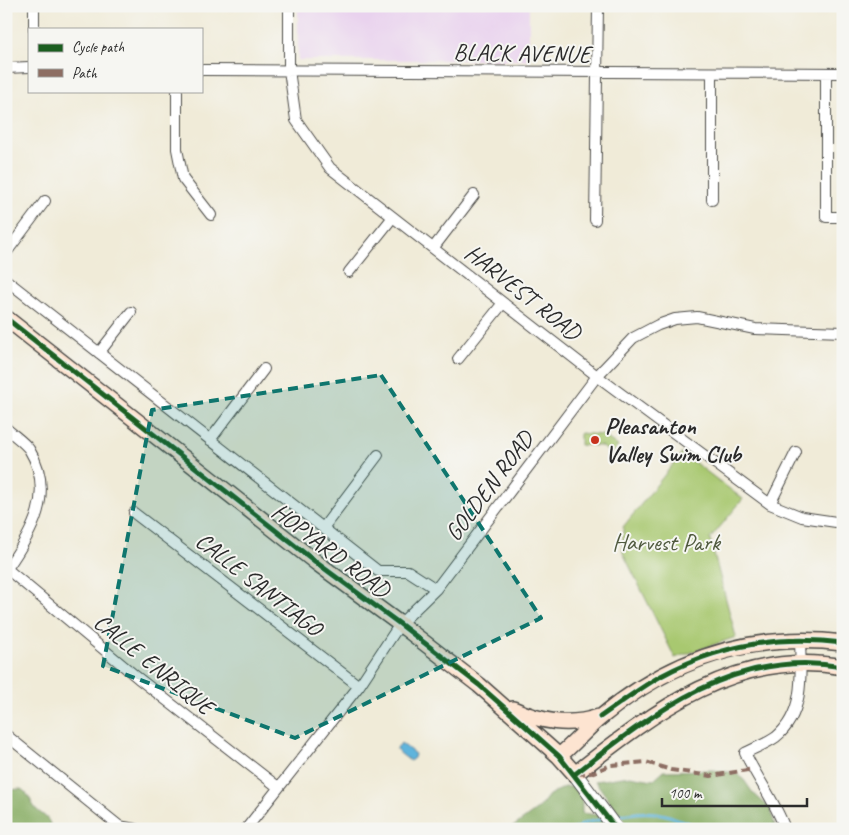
<svg xmlns="http://www.w3.org/2000/svg" width="849" height="835" font-family="Caveat,sans-serif">
<style>
.built{fill:#e9d2ee}
.green{fill:#a8c86f;stroke:#6a7a4d}
.forest{fill:#86ac62;stroke:#586c46}
.water{fill:#5fb4dc;stroke:#457084}
.lines{fill:none;stroke-linecap:round;stroke-linejoin:round}
.stream{stroke:#5fb4dc;stroke-width:3}
.minor-casing{stroke:#494845;stroke-width:12}
.tertiary-casing{stroke:#494845;stroke-width:16}
.secondary-casing{stroke:#494845;stroke-width:18}
.minor{stroke:#fff;stroke-width:10}
.tertiary{stroke:#fff;stroke-width:14}
.secondary{stroke:#fde4d1;stroke-width:15}
.quiet{stroke:#8d6e63;stroke-width:4;stroke-dasharray:8 4;stroke-linecap:butt}
.cycleway-casing{stroke:#f6f6f2;stroke-width:8}
.cycleway{stroke:#1b5e20;stroke-width:5}
.marked{fill:#0f766e;fill-opacity:0.2;stroke:#0f766e;stroke-width:4;stroke-dasharray:10 6;stroke-linejoin:round}
.poi-dot{fill:#c8321e;stroke:#f6f6f2;stroke-width:2}
.labels{text-anchor:middle;dominant-baseline:central;stroke-width:4;stroke-linejoin:round;paint-order:stroke}
.street-label{font-size:24px;fill:#2b2b2b;stroke:#f6f6f2}
.poi-label{font-size:24px;font-weight:bold;fill:#2b2b2b;stroke:#f6f6f2;text-anchor:start}
.park-label{font-size:24px;fill:#505a3f;stroke:#f6f6f2}
</style>
<rect width="100%" height="100%" fill="#f6f6f2"/>
<filter id="ink" filterUnits="userSpaceOnUse"><feTurbulence type="fractalNoise" baseFrequency=".02" numOctaves="2"/><feDisplacementMap in="SourceGraphic" scale="10" xChannelSelector="R" yChannelSelector="G"/><feConvolveMatrix kernelMatrix="1 2 1 2 8 2 1 2 1" color-interpolation-filters="sRGB"/></filter>
<filter id="wash" filterUnits="userSpaceOnUse"><feTurbulence type="fractalNoise" baseFrequency=".0096" numOctaves="4" result="noise"/><feDisplacementMap in="SourceGraphic" scale="20" xChannelSelector="R" yChannelSelector="G"/><feGaussianBlur stdDeviation="1.12" result="paint"/><feColorMatrix in="noise" values="0 0 0 0 0 0 0 0 0 0 0 0 0 0 0 0 0 1.4 0 .05"/><feComposite in="paint" operator="in"/></filter>
<g filter="url(#wash)">
<rect width="100%" height="100%" fill="#f0ebd8"/>
<path class="built" d="M298,6H529V60H298Z"/>
<path class="green" d="M580,433L603,435L618,446L612,454L601,446L580,445Z
M682,453L743,499L710,539L736,637L675,658L623,553V527Z"/>
<path class="forest" d="M714,770L736,773L744,780L753,793L770,808L776,829H630L595,781L630,776L653,780L663,771Z
M565,787H576L582,793V813L598,815L612,829H510L539,808L549,795Z
M21,789C30,794 30,802 36,809C43,816 50,817 51,829H9L12,827L6,823V790Z"/>
<path class="water" d="M401,743L415,754L414,758L410,761L396,750Z"/>
<g class="lines">
<path class="stream" d="M611,817C651,808 665,812 701,829
M575,829L585,823L603,819"/>
</g>
</g>
<g filter="url(#ink)">
<g class="lines">
<defs>
<path id="minor" d="M289,6V70L296,120L330,168L597,376L770,504L802,517L843,523
M34,29V6
M6,68L29,67
M201,70L843,73
M712,73V200
M826,73V217H843
M177,91V149L183,179L211,215
M595,220L598,6
M434,247L474,195
M6,253L45,201
M349,272L393,217
M6,280L378,571H408L436,589
M99,353L131,312
M458,359L503,303
M6,428C13,435 23,441 29,449C56,493 32,533 6,570
M210,440L264,369
M770,504L796,452
M134,513L359,686
M323,528L378,455
M7,569L138,678L278,787
M6,735L119,826L135,829
M246,829L359,686L400,624L436,589L597,376L633,338L658,325L675,319L697,317L755,329L843,332
M785,829C775,801 758,780 745,753C755,748 768,743 776,737C805,713 801,673 800,640"/>
<path id="tertiary" d="M575,774L616,829"/>
<path id="secondary" d="M6,318L317,563L400,624L479,685L559,756L575,774C653,713 736,647 843,667
M513,709C542,722 568,727 599,717
M559,756C574,744 586,729 601,717C672,658 751,632 843,643"/>
</defs>
<use href="#minor" class="minor-casing"/>
<use href="#tertiary" class="tertiary-casing"/>
<use href="#secondary" class="secondary-casing"/>
<use href="#minor" class="minor"/>
<use href="#tertiary" class="tertiary"/>
<use href="#secondary" class="secondary"/>
<path class="quiet" d="M577,774L591,773L611,765L646,762L671,770L711,776L753,769"/>
<defs>
<path id="cycleway" d="M6,318L317,563L400,624L479,685L559,756L616,829
M600,717C620,703 640,688 661,676C718,645 779,635 843,643
M575,774C653,713 736,647 843,667"/>
</defs>
<use href="#cycleway" class="cycleway-casing"/>
<use href="#cycleway" class="cycleway"/>
</g>
</g>
<path class="marked" d="M381,375L541,618L295,738L103,666L152,410Z"/>
<circle class="poi-dot" cx="595" cy="440" r="5"/>
<g class="labels">
<g class="street-label">
<text transform="translate(522 53) rotate(1)">BLACK AVENUE</text>
<text transform="translate(523 292) rotate(38)">HARVEST ROAD</text>
<text transform="translate(489 486) rotate(-53)">GOLDEN ROAD</text>
<text transform="translate(331 550) rotate(37)">HOPYARD ROAD</text>
<text transform="translate(259 584) rotate(38)">CALLE SANTIAGO</text>
<text transform="translate(154 664) rotate(39)">CALLE ENRIQUE</text>
</g>
<g class="poi-label">
<text x="605" y="426">Pleasanton<tspan x="605" dy="28">Valley Swim Club</tspan></text>
</g>
<g class="park-label">
<text x="666" y="542">Harvest Park</text>
</g>
</g>
<rect width="849" height="835" fill="none" stroke="#f6f6f2" stroke-width="25"/>
<rect x="28" y="28" width="175" height="65" fill="#f6f6f2" stroke="#a5a5a2"/>
<rect x="38" y="44" width="25" height="8" fill="#1b5e20" stroke="#a5a5a2"/>
<text x="72" y="52" font-size="15" fill="#2b2b2b">Cycle path</text>
<rect x="38" y="69" width="25" height="8" fill="#8d6e63" stroke="#a5a5a2"/>
<text x="72" y="78" font-size="15" fill="#2b2b2b">Path</text>
<path d="M662 798v8h145v-8" fill="none" stroke="#2b2b2b" stroke-width="2.5"/>
<text x="669" y="798" font-size="15" fill="#2b2b2b" stroke="#f6f6f2" stroke-width="4" paint-order="stroke">100 m</text>
</svg>
